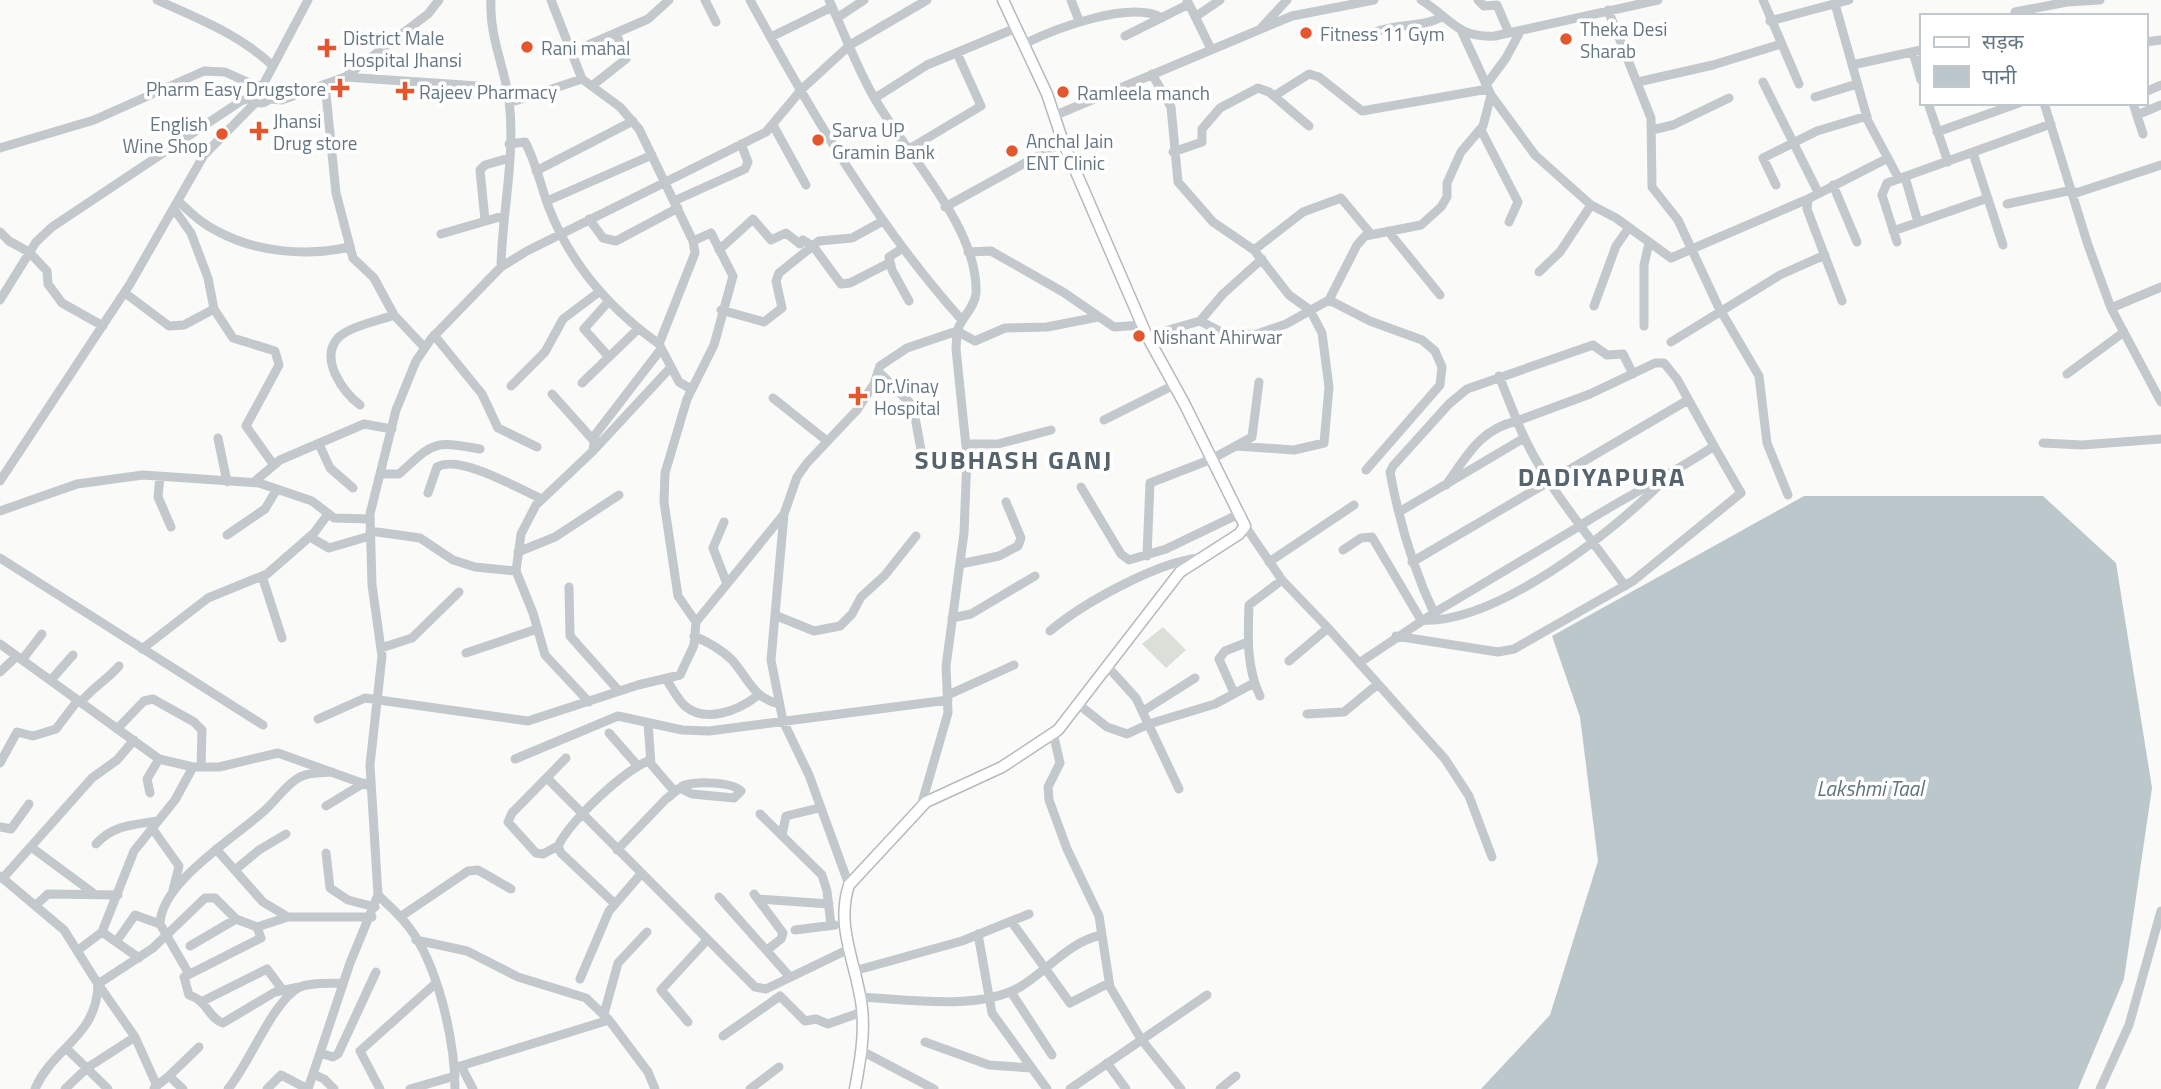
<svg xmlns="http://www.w3.org/2000/svg" width="2161" height="1089" font-family="'Titillium Web','Noto Sans Devanagari',sans-serif">
<style>
.green{fill:#dadfd7}
.water{fill:#bbc7cb}
.lines{fill:none;stroke-linecap:round;stroke-linejoin:round}
.major-casing{stroke:#b5babe;stroke-width:13}
.minor{stroke:#c3c8cc;stroke-width:9}
.major{stroke:#fff;stroke-width:10}
.poi-dot{fill:#e4572e;stroke:#fff;stroke-width:2.5}
.labels{text-anchor:middle;dominant-baseline:central;stroke-width:7;stroke-linejoin:round;paint-order:stroke}
.poi-label{font-size:19px;fill:#657683;stroke:#fff;text-anchor:start}
.water-label{font-size:21px;font-style:italic;fill:#60757c;stroke:#fff}
.district-label{font-size:26px;font-weight:bold;letter-spacing:2px;fill:#57646e;stroke:#fff}
</style>
<rect width="100%" height="100%" fill="#fafaf8"/>
<path class="green" d="M1163,627L1186,650L1166,668L1142,644Z"/>
<path class="water" d="M1804,496H2043L2116,563L2152,788L2124,979L2078,1089H1481L1550,1015L1598,861L1580,717L1552,636Z"/>
<g class="lines">
<defs>
<path id="major" d="M855,1089C860,1062 865,1035 862,1008C857,965 835,927 849,885L926,802L1002,767L1058,730L1180,572L1239,534L1245,526L1184,403L1147,336L1063,142L1047,94L1003,0"/>
</defs>
<use href="#major" class="major-casing"/>
<path class="minor" d="M157,0C199,19 239,34 273,66
M491,0C489,36 504,65 509,100C516,155 502,212 501,267
M551,0L582,79L620,107L639,129L693,241L695,253L659,344L679,382L691,389
M705,0L716,22
M750,0C811,112 876,224 961,319
M829,0C843,30 855,63 871,92C901,149 979,226 976,293C975,307 962,317 957,331L956,349L967,456L964,533L946,666L948,713L921,806
M1071,0L1078,18
M1187,0L1211,49
M1421,0C1451,18 1456,38 1495,36L1658,0
M1478,0L1484,6L1497,5L1509,33
M1763,0L1799,84
M1835,4L1868,121L1899,179
M1608,10L1651,118L1652,187L1678,220L1718,306L1759,376L1767,443L1788,495
M2015,12L2067,2L2100,0
M1195,17L1220,0
M837,18L864,0
M1770,21L1849,0
M1262,27L1287,0
M1375,32C1399,23 1424,28 1443,16
M1462,32L1491,95L1535,155L1591,205L1616,218L1671,258L1808,199
M1125,36L1189,4
M771,37L832,7
M2145,42L2161,40
M1024,44C1056,28 1131,0 1162,18
M572,52L648,19L669,0
M1913,52L1921,80
M1852,65L1921,50
M1152,74L1171,107L1178,182L1213,222L1254,250L1289,295L1310,310L1322,333L1329,387L1324,443L1294,450L1236,446
M345,77L428,14L439,0
M1638,82L1713,65L1781,44
M1763,82L1818,192
M325,84L336,193L353,258L374,278L394,315L424,347
M252 94a9 9 0 1 1 18 0a9 9 0 1 1-18 0Z
M263,85L308,0
M593,85L626,59L616,33
M1486,85L1506,58L1521,30
M2145,92L2161,85
M1274,96L1309,74L1319,77L1362,111L1488,89
M1815,97L1857,84
M875,98L927,65L1016,28
M269,99L282,100L345,77L478,86L515,101L582,79
M1928,103L1948,162
M2044,103L2088,245L2111,308L2161,402
M2133,103L2143,134
M1056,115L1292,16L1374,0
M2137,115L2161,105
M773,125L806,185
M1481,130L1518,202L1509,222
M1652,130L1673,125L1729,98
M1937,132L2019,103
M509,144L525,142C536,162 541,187 549,208C571,265 610,309 659,344
M0,148L94,120L204,71L225,72L256,86
M909,149L981,106L957,53
M1173,152L1202,142V129L1220,108L1258,88L1269,92L1309,126
M1973,153L2003,245
M536,171L633,121
M1905,177L1918,222
M1776,185L1763,158L1817,131L1867,116
M1833,185L1857,242
M2073,194L2161,165
M178,201C190,212 202,224 217,231C255,252 307,257 349,247
M547,201L652,155
M674,201L745,169L748,162L741,144
M2007,204L2072,190
M945,207L1063,142
M174,209L191,233L208,278L214,309L233,338L275,351L279,365L246,426L273,464
M589,219L603,238L616,241L678,208
M485,220L480,170L485,165L509,158
M1388,231L1440,295
M1893,231L1988,198
M0,232L9,241L29,252L47,271L48,284L62,303L103,326
M441,234L503,216
M693,241L711,233L733,276L714,345L687,399L665,473L664,502L678,596L696,622
M1897,242L1882,195L1887,183L2051,124
M903,248L889,257L892,270L909,301
M719,250L753,219L771,240L786,233L800,244L803,240L813,246L841,284L850,283L889,263
M1254,250L1303,212L1341,198L1370,233
M968,252L991,251L1063,292L1114,327L1142,325
M1539,272L1560,252L1591,205
M125,293L169,326L184,325L214,309
M0,300L36,242L52,227L241,101L252,97
M1329,300L1370,321L1422,340L1435,351L1442,367L1440,385L1366,470
M1842,301L1807,209L1808,199L1888,158
M608,302L584,329L609,357
M1594,306L1616,246L1628,229
M2111,308L2161,287
M721,310L764,322L782,308L776,281L779,273L819,241L852,238L883,221
M1200,321L1227,335L1257,334L1286,324L1329,300L1357,245L1365,236L1421,225L1441,207L1447,197V183L1461,152L1483,126L1491,95
M1644,326V265L1649,243
M434,335L482,394L498,428L537,447
M1147,336L1200,321L1223,294L1262,259
M1671,342L1780,275L1825,255
M878,371L913,406L921,450
M2067,374L2124,332
M582,383L638,329
M511,386L545,352L563,319L599,292
M552,394L595,442
M773,398L827,441
M360,405C343,392 319,359 338,338C350,326 378,321 394,315
M1104,420L1174,385
M218,438L227,482
M2043,443L2082,445L2161,439
M319,444L330,468L353,488
M966,444H998L1051,430
M593,451L595,435L661,349
M380,474H399C434,443 431,440 480,449
M160,477L158,497L171,527
M0,481L130,284L204,155L256,102
M254,482L280,460L364,424L392,429
M1446,485C1467,456 1480,429 1517,421L1499,376
M1081,487L1121,554L1129,560L1166,549L1241,513
M428,493L437,467C460,454 519,489 542,499
M0,511L77,484L143,475L259,483L312,501L334,518L370,519
M1399,512L1524,438
M784,514L771,660L783,721L809,775L849,885
M724,522L713,548L727,584
M1245,526L1282,580L1328,628L1445,759L1469,796L1492,857
M370,531L420,538L453,560L475,567L516,571L533,613L545,655L589,702
M227,535L265,509L277,489
M310,537L329,548L370,536
M1343,550L1361,538L1372,537L1421,620C1494,625 1612,533 1662,482
M518,552L555,537L619,495
M1147,556L1150,483L1212,459L1252,437L1259,382
M0,558L263,725
M1269,562L1354,505
M1412,562L1688,400
M960,564L999,556L1018,546L1021,538L1006,502
M516,571L521,534L536,505L593,451L671,367
M262,576L282,638
M569,587L570,636L619,691
M1434,613C1413,568 1399,521 1390,472L1393,466L1449,404L1467,389L1593,345L1607,355L1623,354L1633,374
M777,616L814,631L840,626L852,614L861,597L885,575L916,536
M952,618L971,614L1035,576
M1050,631C1083,603 1156,563 1198,558
M694,636C708,642 721,649 732,660C748,678 753,698 779,704
M1396,636L1498,652L1514,649L1633,581L1741,493L1714,446
M0,644L159,759L193,767H219L278,753L370,786
M381,648L412,638L459,592
M142,649L208,598L267,574L314,533L328,514
M466,653L537,629
M22,660L42,634
M1289,661L1328,628
M1359,663L1434,613L1578,527C1622,498 1670,476 1714,446L1677,379L1664,363H1655L1590,394L1517,421C1542,483 1587,532 1625,586
M1107,666L1136,698L1179,789
M0,672L17,656
M666,679C672,688 678,700 685,706C706,724 739,710 757,696
M51,680L73,655
M1234,693L1219,659L1225,651L1248,642
M948,695L1014,665
M1260,696C1246,667 1248,635 1249,605L1282,580
M81,702C93,687 107,680 119,666
M1078,704L1107,727L1127,734L1149,724L1215,704L1254,683
M1143,711L1195,678
M1307,714L1344,712L1378,684
M318,719L365,698L528,721L638,685L680,675L694,645L696,622L784,514L797,477L807,463L857,410L874,384L880,366L907,348L957,331L975,341L1005,328L1047,327L1098,317
M648,723L651,764L675,792
M117,729L144,701L153,699L194,722L202,730L201,767
M609,733L637,765
M1053,733L1060,763L1048,787L1049,800L1067,849L1099,916L1110,987L1141,1039L1181,1089
M515,759L618,716L682,730L709,731L948,700
M0,763L17,732L33,736L56,729L78,700
M547,778L755,987L766,989L849,949
M150,793L147,779L159,759
M326,806L364,783
M760,814L822,875L827,891L831,925
M0,827L11,829L29,804
M152,828L179,866L173,890
M782,835L786,816L819,808
M96,844C113,825 133,825 157,821
M558,846L543,854L536,853L508,822L512,813L566,758
M31,847L96,895
M216,849L263,902L288,917
M617,850L666,799C672,795 678,788 685,785C697,781 733,782 741,791L734,798L692,794L680,788
M326,853L330,888L348,900L375,907
M235,870L259,850L286,834
M0,876L64,930L98,984C97,1037 53,1047 35,1089
M3,878L92,778L117,760L134,740
M754,894L783,933L781,939L767,950
M378,895C388,905 399,914 408,926C438,964 455,1041 455,1089
M719,897L790,977
M758,899L829,904
M614,903L561,853L558,846C572,819 623,771 650,760
M36,905L48,894L118,895
M400,917L468,871L478,870L511,889
M1011,921L1070,1003L1109,983
M257,927L288,917H372
M795,930L835,925
M102,932L139,958
M978,934L992,1013L1047,1089
M416,940L467,951L518,977L586,998L609,1020L648,1072L655,1089
M116,942L135,915L160,924
M190,946L236,919
M77,951L102,932L134,851L175,800L193,767
M854,971L962,941L1029,914
M189,974L160,924C161,882 236,837 264,811C276,801 286,784 300,777C309,772 322,773 332,772
M580,979L609,911L640,875
M1011,992L1052,1055
M860,997C906,999 979,1011 1020,987C1048,970 1069,942 1101,935
M203,1001L267,969L282,989
M604,1014L618,963L647,932
M688,1022L661,990L707,940
M723,1036L780,996L805,1021L816,1019L828,1024L862,1012
M925,1042L989,1065L1031,1068
M67,1049L108,1089
M862,1051L934,1089
M320,1053L333,1057L338,1054L376,972
M1107,1063L1126,1089
M461,1066L473,1089
M454,1068L609,1020
M313,1074L324,1079L334,1089
M169,1076L199,1047
M157,1086L135,1037L98,984L153,948L205,898H215L236,919L257,927L261,938L184,977L189,995C208,1001 208,1018 223,1023L275,992L299,987
M154,1088L169,1076L183,1089
M65,1089L87,1068L135,1037
M228,1089C250,1063 273,1000 300,987C312,982 330,984 343,983
M267,1089L281,1075L308,1089
M308,1089L350,963L378,895L370,765L382,656L372,585L370,514L396,410L416,361L431,339L501,267L527,251L766,132L802,89L850,45L927,0
M380,1089L360,1051L436,983
M410,1089L455,1076
M750,1089L779,1067
M1070,1089L1207,995
M1220,1089L1236,1076
M2100,1089L2129,1025L2161,911"/>
<use href="#major" class="major"/>
</g>
<g class="poi-dot">
<circle cx="1306" cy="33" r="7"/>
<circle cx="1566" cy="39" r="7"/>
<circle cx="527" cy="47" r="7"/>
<path d="M323.5 37.5h7v7h7v7h-7v7h-7v-7h-7v-7h7z"/>
<path d="M336.5 77.5h7v7h7v7h-7v7h-7v-7h-7v-7h7z"/>
<path d="M401.5 80.5h7v7h7v7h-7v7h-7v-7h-7v-7h7z"/>
<circle cx="1063" cy="92" r="7"/>
<path d="M255.5 120.5h7v7h7v7h-7v7h-7v-7h-7v-7h7z"/>
<circle cx="222" cy="134" r="7"/>
<circle cx="818" cy="140" r="7"/>
<circle cx="1012" cy="151" r="7"/>
<circle cx="1139" cy="336" r="7"/>
<path d="M854.5 385.5h7v7h7v7h-7v7h-7v-7h-7v-7h7z"/>
</g>
<g class="labels">
<g class="poi-label">
<text x="1580" y="28">Theka Desi<tspan x="1580" dy="22">Sharab</tspan></text>
<text x="1320" y="33">Fitness 11 Gym</text>
<text x="343" y="37">District Male<tspan x="343" dy="22">Hospital Jhansi</tspan></text>
<text x="541" y="47">Rani mahal</text>
<text x="326" y="88" text-anchor="end">Pharm Easy Drugstore</text>
<text x="419" y="91">Rajeev Pharmacy</text>
<text x="1077" y="92">Ramleela manch</text>
<text x="273" y="120">Jhansi<tspan x="273" dy="22">Drug store</tspan></text>
<text x="208" y="123" text-anchor="end">English<tspan x="208" dy="22">Wine Shop</tspan></text>
<text x="832" y="129">Sarva UP<tspan x="832" dy="22">Gramin Bank</tspan></text>
<text x="1026" y="140">Anchal Jain<tspan x="1026" dy="22">ENT Clinic</tspan></text>
<text x="1153" y="336">Nishant Ahirwar</text>
<text x="874" y="385">Dr.Vinay<tspan x="874" dy="22">Hospital</tspan></text>
</g>
<g class="water-label">
<text x="1870" y="788">Lakshmi Taal</text>
</g>
<g class="district-label">
<text x="1014" y="459">SUBHASH GANJ</text>
<text x="1602" y="476">DADIYAPURA</text>
</g>
</g>
<rect x="1920" y="14" width="228" height="91" fill="#ffffff" stroke="#c1c8cd" stroke-width="2"/>
<rect x="1934" y="37" width="35" height="10" fill="#ffffff" stroke="#c1c8cd" stroke-width="2"/>
<text x="1982" y="49" font-size="21" fill="#657683">सड़क</text>
<rect x="1934" y="66" width="35" height="21" fill="#bbc7cb" stroke="#c1c8cd" stroke-width="2"/>
<text x="1982" y="84" font-size="21" fill="#657683">पानी</text>
</svg>
